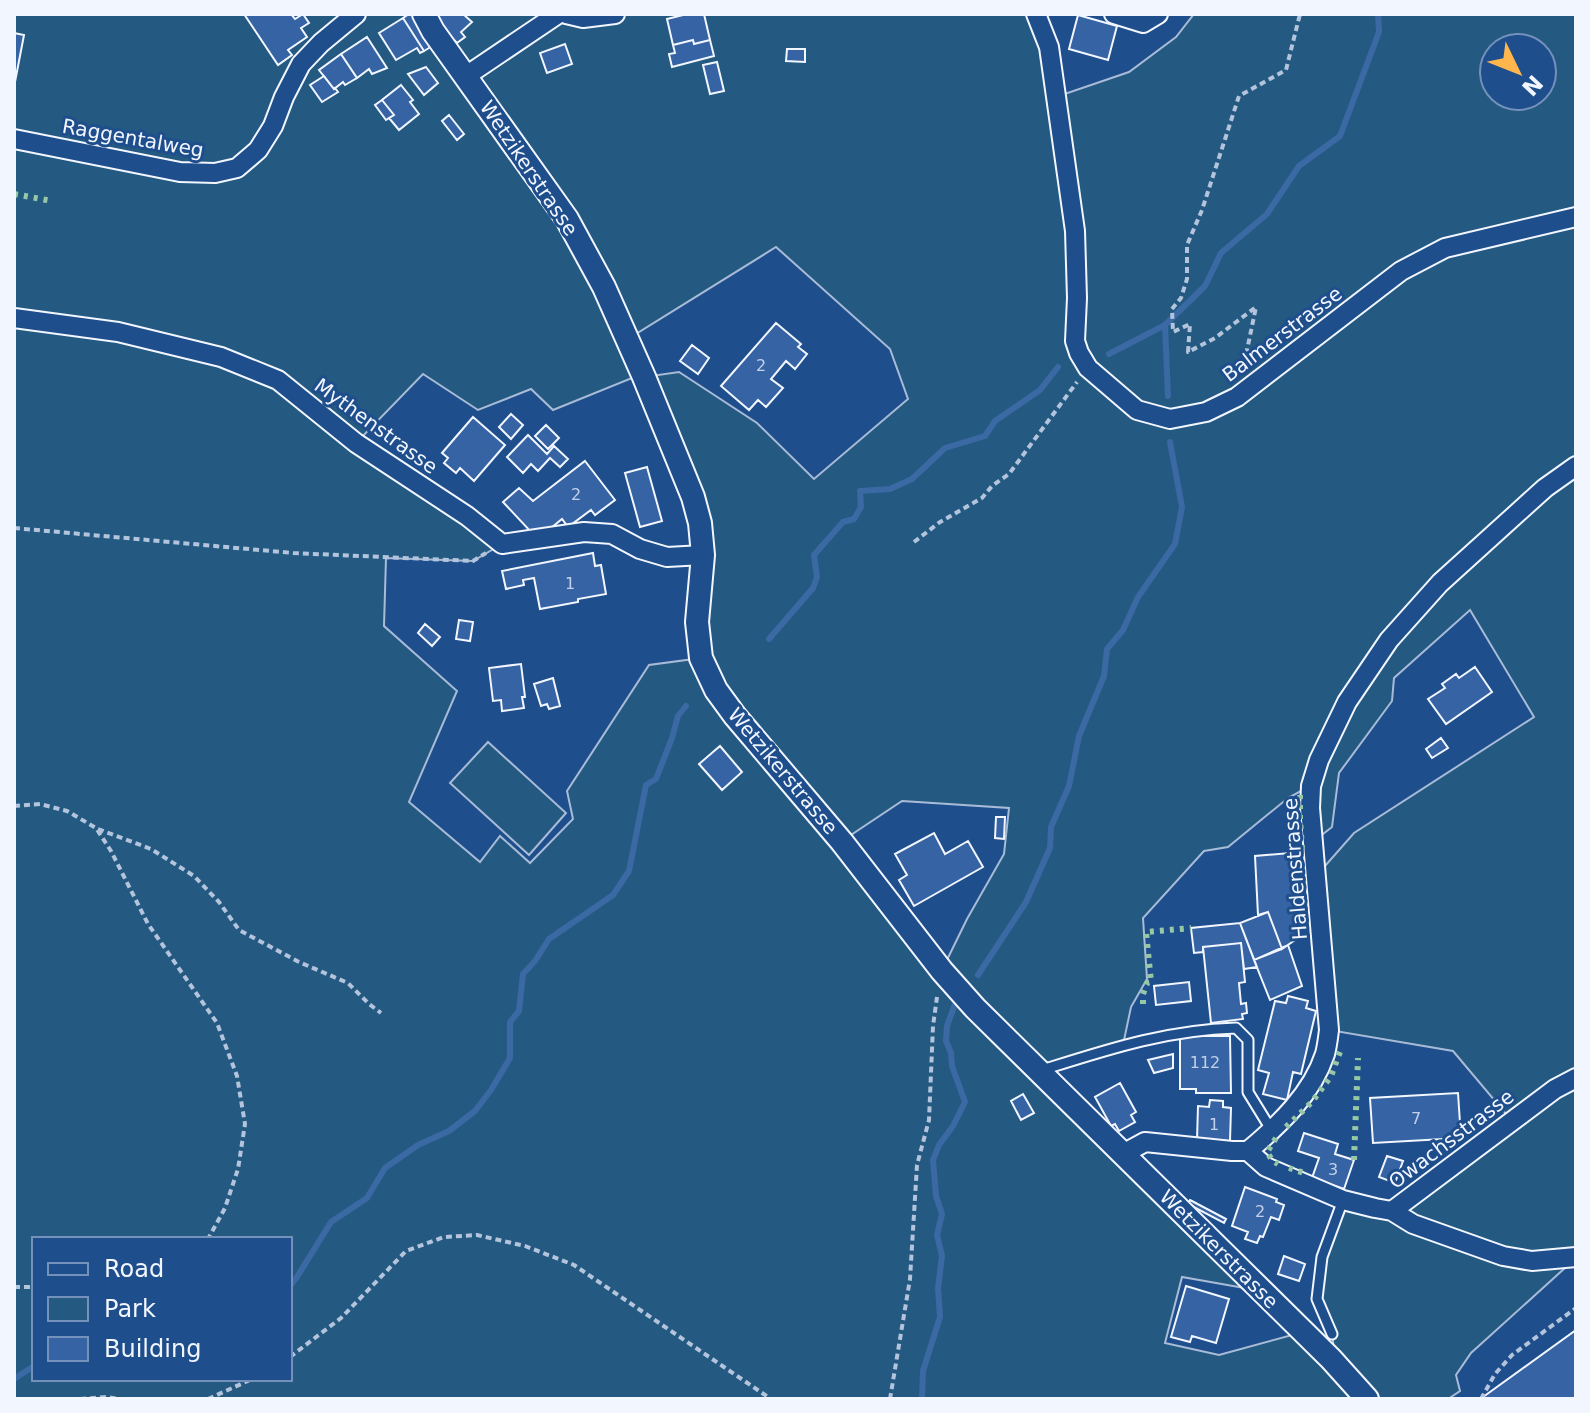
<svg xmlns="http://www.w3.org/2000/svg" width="1590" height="1413" font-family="'DejaVu Sans',sans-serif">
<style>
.green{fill:#245a82;stroke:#a8bbd7;stroke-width:2;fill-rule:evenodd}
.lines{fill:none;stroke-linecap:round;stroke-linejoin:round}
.stream{stroke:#3b69a3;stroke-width:6}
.building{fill:#3563a3;stroke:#f2f6ff;stroke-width:2}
.service-casing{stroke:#f2f6ff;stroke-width:13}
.minor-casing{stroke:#f2f6ff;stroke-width:22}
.tertiary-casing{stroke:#f2f6ff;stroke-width:26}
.path{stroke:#b3c4dc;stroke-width:4;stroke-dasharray:6 4;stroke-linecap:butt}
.service{stroke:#1f4e8c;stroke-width:9}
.minor{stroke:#1f4e8c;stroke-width:18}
.tertiary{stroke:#1f4e8c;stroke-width:22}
.hedge{stroke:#97c8a6;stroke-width:6;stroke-dasharray:4 6;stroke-linecap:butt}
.labels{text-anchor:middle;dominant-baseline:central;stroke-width:6;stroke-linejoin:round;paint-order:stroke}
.number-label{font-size:16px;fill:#c3d1e8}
.street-label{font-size:20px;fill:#f2f6ff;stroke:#1f4e8c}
</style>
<rect width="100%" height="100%" fill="#1f4e8c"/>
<path class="green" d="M14,14H1036L1056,97L1129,72L1176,37L1194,14H1576V1258L1471,1353L1456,1375L1460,1391L1448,1399H14ZM1494,48H1542V96H1494ZM776,247L890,349L908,399L814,479L757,423L679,372L644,377L703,555L701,658L649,665L567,791L573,819L530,863L500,836L480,862L409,802L457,691L384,626L386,558L473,561L502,544L356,443L423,374L478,410L531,389L553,410L642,374L628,339ZM1470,610L1534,717L1354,833L1325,866L1316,874L1329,1030L1453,1051L1512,1121L1392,1211L1343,1200L1322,1257L1317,1299L1332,1334L1334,1349L1303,1332L1219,1355L1165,1343L1182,1277L1261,1291L1040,1070L1123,1045L1131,1007L1147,979L1143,918L1204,851L1228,847L1288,798L1310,786L1312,834H1323L1332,827L1339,773L1392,701L1394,678ZM902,801L1009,808L1004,854L967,919L942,970L842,841ZM34,1239H290V1379H34Z
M488,742L566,813L529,855L450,783Z"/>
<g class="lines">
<path class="stream" d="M1109,354L1165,325
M1168,396L1165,325L1205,286L1221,253L1267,214L1299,166L1340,136L1379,32L1378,14
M769,639L813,588L817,577L814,555L843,522L854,519L861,507L860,491L890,489L912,479L945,448L985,436L995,421L1040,390L1058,367
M978,975L1026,902L1050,848L1051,827L1069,786L1079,736L1104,676L1107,649L1123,630L1138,597L1175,544L1182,507L1170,442
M290,1286L297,1277L331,1222L367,1198L385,1168L418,1145L449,1131L475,1111L491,1090L510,1058V1022L519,1011L523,974L535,961L549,939L613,895L629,871L646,785L656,779L672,738L678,716L686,706
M14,1379L34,1366
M922,1399L923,1371L940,1317L938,1288L942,1256L937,1235L942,1214L936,1196L933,1160L939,1145L953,1126L965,1102L952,1066L951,1053L946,1041L947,1026L955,1004"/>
</g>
<path class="building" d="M244,14H291L295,19L303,14L309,23L301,28L307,37L288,50L292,55L278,65Z
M409,14H414L434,45L424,51L403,18Z
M437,14H463L472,22L461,32L465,37L457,43L453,39L452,41L431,19Z
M687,14H704L710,40L694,44L693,40L673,45L667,19Z
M1078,15L1117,26L1108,60L1069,49Z
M403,18L424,51L420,53L417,48L396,60L379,33Z
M14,33L24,35L14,87Z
M367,37L387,68L372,74L369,69L357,78L341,54Z
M693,40L694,44L710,40L714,56L672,67L669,54L675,53L673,45Z
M565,44L572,64L547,73L540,53Z
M787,49H805V62L786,61Z
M341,54L357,78L345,85L343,82L334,89L319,70Z
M717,62L724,91L710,94L703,65Z
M426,67L438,83L424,95L408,74Z
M324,76L334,89L335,88L338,92L322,102L310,85Z
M401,85L413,100L410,102L419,114L399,130L389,118L394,115L382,100Z
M382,100L394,115L386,120L375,105Z
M449,115L464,134L457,140L442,121Z
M776,323L801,344L798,347L807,354L795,369L786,361L771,379L783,388L766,407L758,400L749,410L721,386Z
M692,345L709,358L698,374L680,361Z
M511,414L523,425L511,439L499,427Z
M473,417L505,445L474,481L460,468L456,473L444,463L448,458L442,453Z
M546,425L559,438L548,449L535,436Z
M528,435L547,454L554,446L568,459L560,467L550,458L538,471L531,464L523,473L507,457Z
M585,461L615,500L595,515L591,510L568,527L562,519L551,528L531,532L503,502L519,488L533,501Z
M647,467L662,521L640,527L625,473Z
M593,553L595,566L601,565L606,594L578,599V602L540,609L534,578L523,580L524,585L506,589L502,571Z
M459,620L473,622L470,641L456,639Z
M425,624L440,637L432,646L418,633Z
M521,664L525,697H522L524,708L502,711L501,700L493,701L489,668Z
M1475,667L1492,692L1446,724L1428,699L1445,688L1442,684L1456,674L1459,678Z
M553,678L560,706L549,709L547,704L541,706L534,684Z
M1441,738L1448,748L1432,758L1426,749Z
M720,746L742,772L722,790L699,764Z
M996,817H1005L1004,839L995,838Z
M934,833L945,854L968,841L983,867L914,906L899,880L907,875L895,854Z
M1290,853L1298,938L1282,949L1268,912L1258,915L1255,856Z
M1268,912L1282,949L1254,960L1240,923Z
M1240,923L1257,967L1244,969L1241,943L1203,947V952L1194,953L1191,928Z
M1241,943L1245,982L1239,983L1241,1004L1246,1003L1247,1013L1242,1014L1243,1019L1211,1023L1203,947Z
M1288,945L1302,986L1270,1000L1254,960Z
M1189,982L1191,1001L1156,1005L1154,986Z
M1288,996L1308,1001L1306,1008L1316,1011L1301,1074L1293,1072L1287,1100L1263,1094L1269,1073L1258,1070L1275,1001L1286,1003Z
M1180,1036H1230L1231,1093H1196V1089H1180Z
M1173,1054V1068L1154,1073L1148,1060Z
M1120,1083L1136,1112L1131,1115L1135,1122L1119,1131L1115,1124L1111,1126L1095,1097Z
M1458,1093L1461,1138L1373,1143L1370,1098Z
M1023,1094L1034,1113L1021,1120L1011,1101Z
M1210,1100L1223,1101V1107L1231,1108L1230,1141L1197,1140L1198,1106L1209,1107Z
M1304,1133L1338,1144L1335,1154L1354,1160L1344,1189L1312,1178L1319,1158L1298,1151Z
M1387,1156L1403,1161L1395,1183L1379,1177Z
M1245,1187L1277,1199L1276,1202L1284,1205L1279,1220L1271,1217L1263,1237L1260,1236L1257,1243L1245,1239L1248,1232L1232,1226Z
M1190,1200L1226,1219L1224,1223L1188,1204Z
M1284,1256L1305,1264L1299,1281L1278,1274Z
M1186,1286L1229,1299L1216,1343L1192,1336L1190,1342L1171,1337Z
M1576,1330V1399H1484L1483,1397Z"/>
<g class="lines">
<defs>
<path id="service" d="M1039,1071C1106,1050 1165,1030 1236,1028L1248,1040V1092L1272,1131
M1332,1334L1317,1299L1322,1257L1343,1200"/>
<path id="minor" d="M566,14L583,18L615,14
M1036,14L1049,47L1075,231L1077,298L1075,341L1079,353L1088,368L1137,410L1170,419L1206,412L1237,397L1401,271L1445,248L1576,217
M1114,14L1143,23L1158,14
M466,76L558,14
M14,139L180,172L215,173L237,168L258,150L273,126L284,97L301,64L321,43L356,14
M14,318L118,332L221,357L278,380L356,443L467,516L502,544L584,532L612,534L640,549L667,557L703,555
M1248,1151C1279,1125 1312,1094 1325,1054C1327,1047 1328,1038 1329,1030L1310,808L1311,786L1319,760L1347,702L1389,640L1440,583L1545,488L1576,466
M1123,1154L1145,1142L1232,1151H1248L1266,1167L1343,1200L1375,1208L1392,1211L1555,1089L1576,1078
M1392,1211L1413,1224L1503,1256L1532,1261L1576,1257"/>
<path id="tertiary" d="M424,14L433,31L567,219L604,287L644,377L693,497L700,523L703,555L697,622L701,658L716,690L735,716L842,842L942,971L975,1008L1331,1359L1367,1399"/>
</defs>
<use href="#service" class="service-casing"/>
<use href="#minor" class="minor-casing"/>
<use href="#tertiary" class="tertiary-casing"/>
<path class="path" d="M1237,372L1246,355L1256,307L1215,338L1188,352L1190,324L1173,332L1172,309L1181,298L1187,279V245L1202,210L1239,96L1286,70L1300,14
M14,528L293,553L473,561L486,553
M914,542L940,522L982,498L992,486L1009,474L1077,382
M14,806L40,804L67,811L96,828L111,851L148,924L217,1023L237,1076L245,1124L238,1169L225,1208L208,1239
M98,829L151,849L194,876L219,902L239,930L299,962L348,983L369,1004L381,1013
M14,1287H34
M290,1357L341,1318L406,1251L444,1237L477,1235L525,1246L574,1265L771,1399
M80,1399L106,1397L120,1399
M208,1399L252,1379
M890,1399L910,1279L917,1165L929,1120L933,1026L937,997
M1481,1399L1495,1374L1512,1355L1576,1308"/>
<use href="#service" class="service"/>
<use href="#minor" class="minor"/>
<use href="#tertiary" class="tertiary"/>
<path class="hedge" d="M14,194L52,201
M1300,795V819L1302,849
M1143,1004V994L1147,983L1151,982L1146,932L1191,928
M1286,1127L1312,1102L1331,1076L1341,1049
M1276,1138L1267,1152L1272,1160L1278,1164
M1354,1160L1358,1058
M1289,1168L1304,1173"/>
</g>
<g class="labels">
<g class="number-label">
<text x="761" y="365">2</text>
<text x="576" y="494">2</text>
<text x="570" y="583">1</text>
<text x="1205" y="1062">112</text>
<text x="1416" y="1118">7</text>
<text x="1214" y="1124">1</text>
<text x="1333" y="1169">3</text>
<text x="1260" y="1211">2</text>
</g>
<g class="street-label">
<text transform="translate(133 138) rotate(10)">Raggentalweg</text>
<text transform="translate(529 168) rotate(56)">Wetzikerstrasse</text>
<text transform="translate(1282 334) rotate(-37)">Balmerstrasse</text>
<text transform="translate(376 426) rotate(36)">Mythenstrasse</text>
<text transform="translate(783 771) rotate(50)">Wetzikerstrasse</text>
<text transform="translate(1295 869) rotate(-94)">Haldenstrasse</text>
<text transform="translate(1451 1139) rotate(-37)">Owachsstrasse</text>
<text transform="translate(1219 1249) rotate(45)">Wetzikerstrasse</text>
</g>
</g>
<rect width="1590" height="1413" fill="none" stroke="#f2f6ff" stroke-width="32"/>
<rect x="32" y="1237" width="260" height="144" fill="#1f4e8c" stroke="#7391ba" stroke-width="2"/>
<rect x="48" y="1263" width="40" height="12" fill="#1f4e8c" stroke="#7391ba" stroke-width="2"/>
<text x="104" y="1277" font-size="24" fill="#f2f6ff">Road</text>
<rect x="48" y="1297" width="40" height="24" fill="#245a82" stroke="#7391ba" stroke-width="2"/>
<text x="104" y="1317" font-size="24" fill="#f2f6ff">Park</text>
<rect x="48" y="1337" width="40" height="24" fill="#3563a3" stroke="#7391ba" stroke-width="2"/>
<text x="104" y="1357" font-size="24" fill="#f2f6ff">Building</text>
<g transform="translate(1518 72) rotate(133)"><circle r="38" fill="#1f4e8c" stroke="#7391ba" stroke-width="2"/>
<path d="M0-6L14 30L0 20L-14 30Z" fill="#ffb74d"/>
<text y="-12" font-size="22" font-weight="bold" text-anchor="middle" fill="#f2f6ff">N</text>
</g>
</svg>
